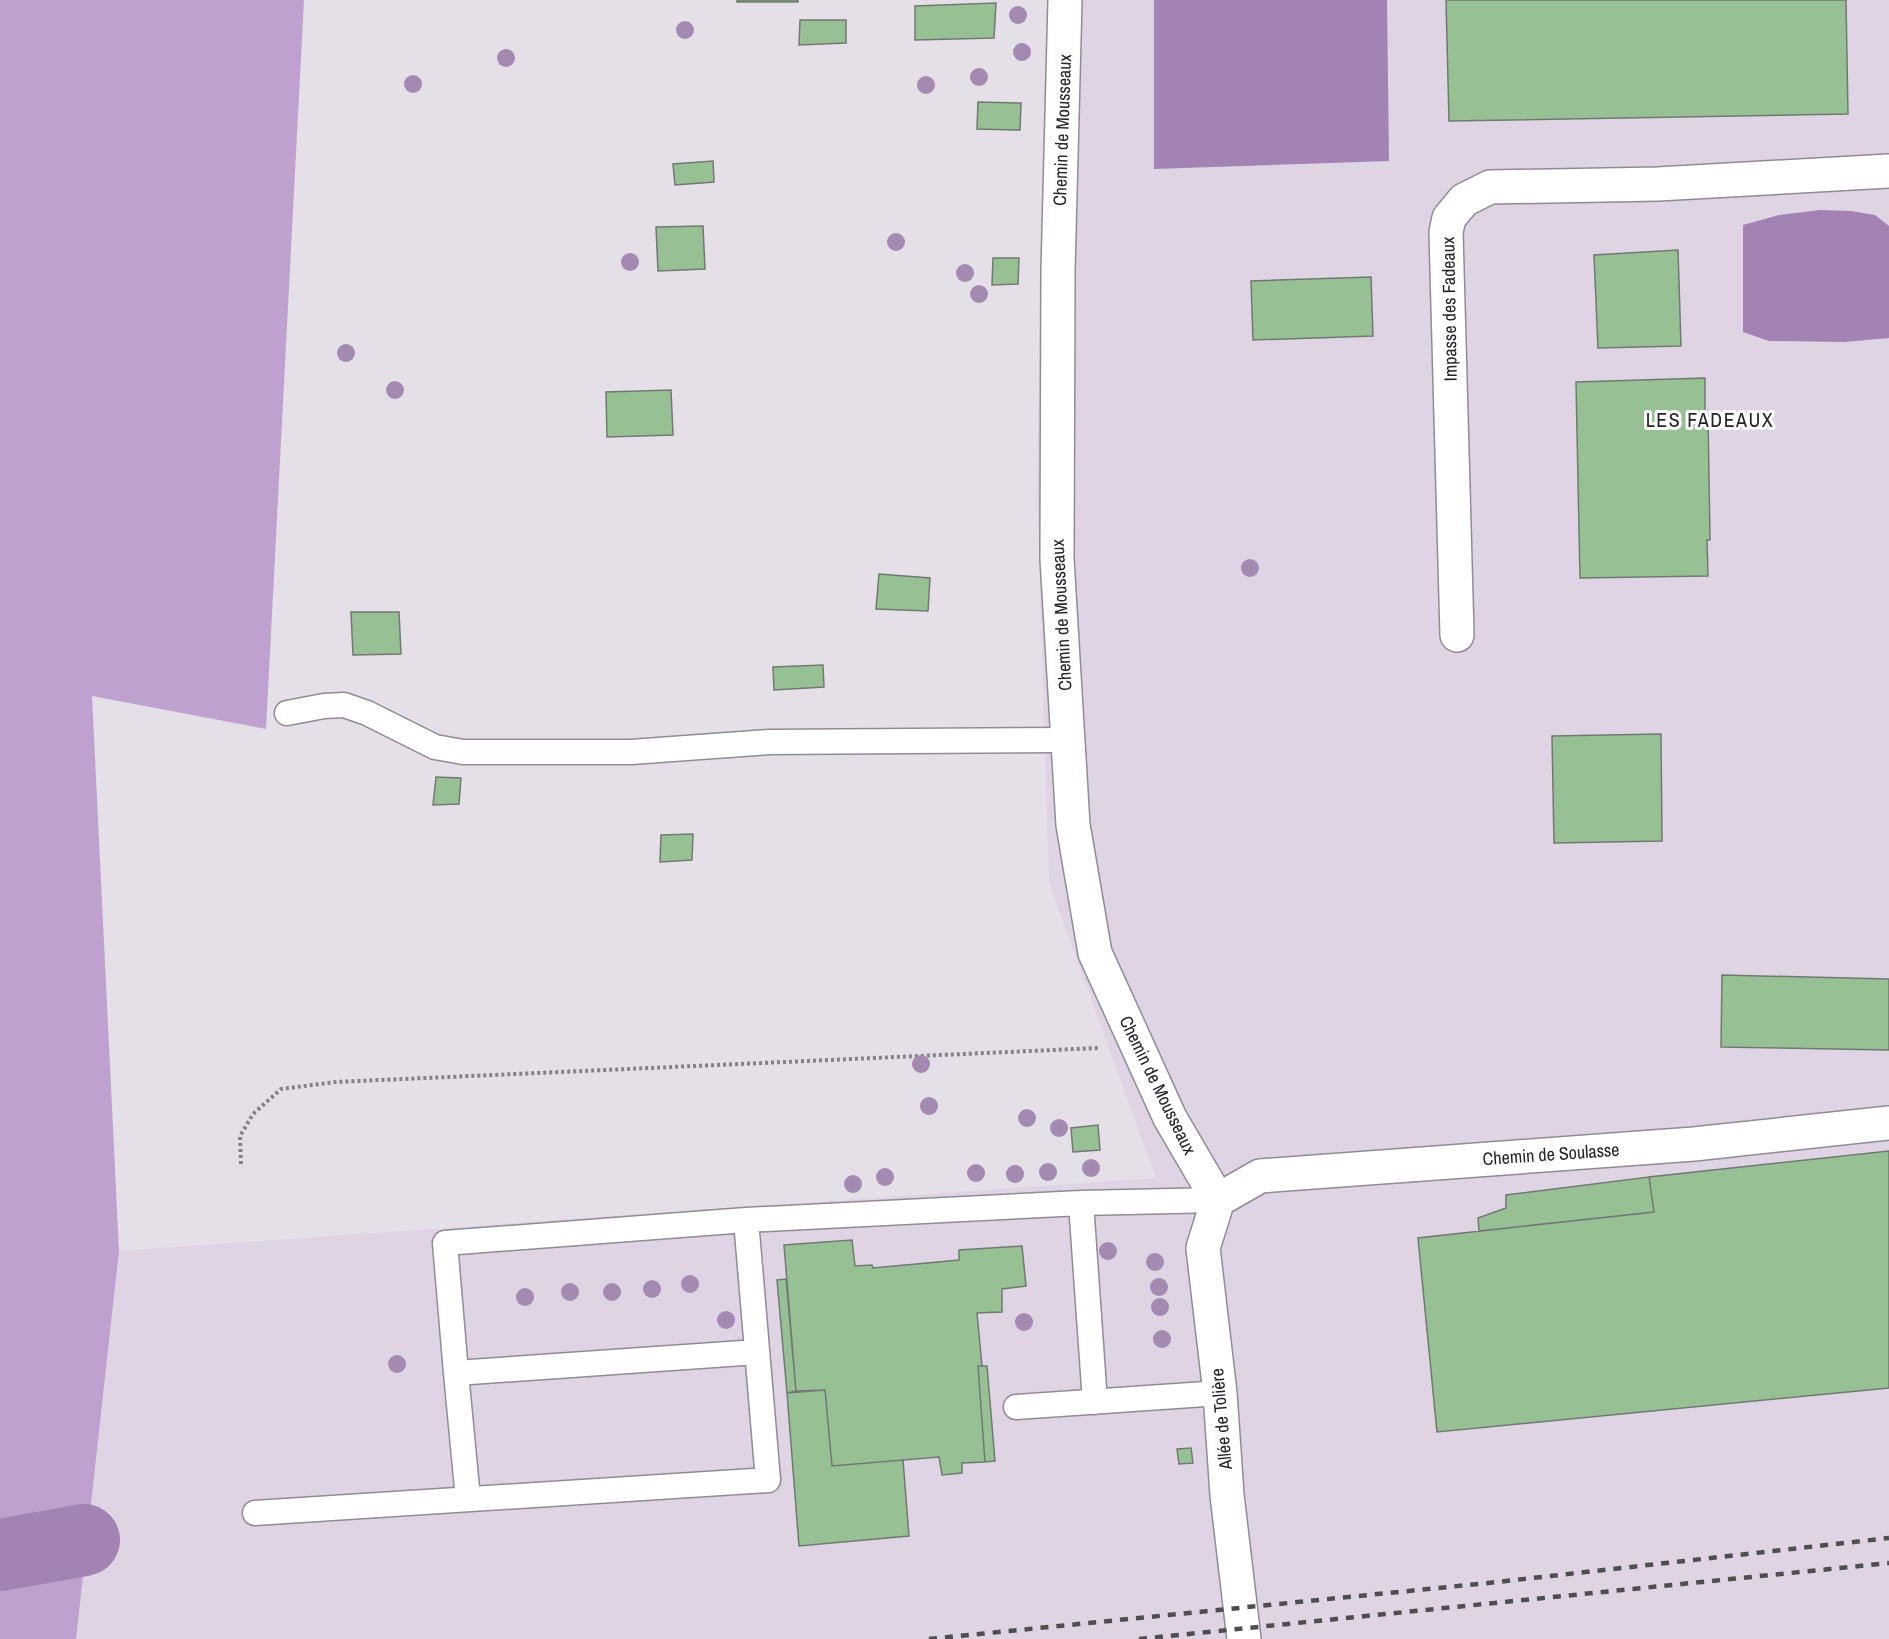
<svg xmlns="http://www.w3.org/2000/svg" width="1889" height="1639" font-family="'Archivo Narrow',sans-serif">
<style>
.built{fill:#ded4e4}
.green{fill:#bfa1d0}
.water{fill:#a283b3}
.lines{fill:none;stroke-linecap:round;stroke-linejoin:round}
.river{stroke:#a283b3;stroke-width:72}
.building{fill:#97c194;stroke:#727972;stroke-width:1.5}
.lane-casing{stroke:#918b94;stroke-width:27}
.street-casing{stroke:#918b94;stroke-width:36}
.path{stroke:#858188;stroke-width:4;stroke-dasharray:3 3;stroke-linecap:butt}
.lane{stroke:#fff;stroke-width:24}
.street{stroke:#fff;stroke-width:33}
.rail{stroke:#504d52;stroke-width:4.5;stroke-dasharray:8 8;stroke-linecap:butt}
.tree{fill:#a38ab0}
.labels{text-anchor:middle;dominant-baseline:central;stroke-width:6;stroke-linejoin:round;paint-order:stroke}
.street-label{font-size:18px;fill:#252327;stroke:#fff}
.neighbourhood-label{font-size:20px;letter-spacing:1.5px;fill:#252327;stroke:#fff}
</style>
<rect width="100%" height="100%" fill="#e5dfe8"/>
<path class="built" d="M1047,0H1889V1639H76L119,1251L1156,1178L1049,883L1037,484Z"/>
<path class="green" d="M0,0H304L266,729L92,696L119,1251L76,1639H0Z"/>
<path class="water" d="M1154,0H1387L1389,161L1154,169Z
M1820,210L1851,211L1875,215L1889,226V338L1844,342L1769,341L1743,332V225L1779,215Z"/>
<g class="lines">
<path class="river" d="M0,1555L84,1540"/>
</g>
<path class="building" d="M737,0H798V2H737Z
M1446,0H1846L1848,114L1449,121Z
M996,3L994,38L915,40V6Z
M800,20H846V43L799,45Z
M978,102L1021,103L1020,130L977,129Z
M713,161L714,182L675,185L673,164Z
M703,226L705,269L658,271L656,227Z
M1678,250L1681,346L1598,348L1594,255Z
M993,258H1019L1018,284L992,285Z
M1371,277L1373,336L1253,340L1251,281Z
M1705,378V415H1708L1710,540H1707L1708,576L1580,578L1576,382Z
M671,390L673,435L607,437L606,392Z
M879,574L930,578L928,611L876,609Z
M351,612H399L401,654L353,655Z
M823,665L824,687L774,690L773,667Z
M1661,734L1662,841L1554,843L1552,736Z
M436,777L461,778L459,804L433,805Z
M693,834L692,860L660,862L661,835Z
M1722,975L1889,979V1050L1721,1047Z
M1098,1125L1100,1150L1073,1152L1071,1128Z
M1889,1151V1388L1437,1432L1418,1238L1654,1212L1649,1177Z
M1649,1177L1654,1212L1479,1231L1478,1218L1506,1208V1195Z
M852,1240L855,1266L872,1265L873,1268L959,1260V1250L1022,1246L1026,1286L1002,1289V1312L977,1313L982,1366H978L985,1462L962,1463V1473L942,1475L939,1457L832,1466L825,1390L796,1391L784,1245Z
M786,1279L796,1391L787,1393L777,1280Z
M978,1366H987L995,1461L985,1462Z
M825,1390L832,1466L903,1460L909,1536L799,1546L787,1393Z
M1191,1448L1193,1463L1179,1464L1177,1449Z"/>
<g class="lines">
<defs>
<path id="lane" d="M287,713L324,706L344,705L367,713L435,747L463,752H631L769,742L1068,740
M746,1220L445,1243L456,1373L757,1352
M456,1373L468,1499
M1095,1402L1081,1203L1218,1200
M1016,1407L1220,1393
M255,1513L768,1480L746,1220L1081,1203"/>
<path id="street" d="M1065,0L1058,271L1057,559L1073,825L1095,953L1170,1118L1218,1200
M1457,635L1446,232L1449,218L1464,200L1490,187L1658,184L1889,171
M1218,1200L1260,1176L1694,1144L1889,1123
M1218,1200L1203,1248L1220,1393L1227,1495L1244,1639"/>
</defs>
<use href="#lane" class="lane-casing"/>
<use href="#street" class="street-casing"/>
<path class="path" d="M241,1164L240,1136L253,1114L281,1089L336,1082L1098,1048"/>
<use href="#lane" class="lane"/>
<use href="#street" class="street"/>
<path class="rail" d="M929,1639L1488,1583L1889,1538
M1139,1639L1889,1563"/>
</g>
<g class="tree">
<circle cx="1018" cy="15" r="9"/>
<circle cx="685" cy="30" r="9"/>
<circle cx="1022" cy="52" r="9"/>
<circle cx="506" cy="58" r="9"/>
<circle cx="979" cy="77" r="9"/>
<circle cx="413" cy="84" r="9"/>
<circle cx="926" cy="85" r="9"/>
<circle cx="896" cy="242" r="9"/>
<circle cx="630" cy="262" r="9"/>
<circle cx="965" cy="273" r="9"/>
<circle cx="979" cy="294" r="9"/>
<circle cx="346" cy="353" r="9"/>
<circle cx="395" cy="390" r="9"/>
<circle cx="1250" cy="568" r="9"/>
<circle cx="921" cy="1064" r="9"/>
<circle cx="929" cy="1106" r="9"/>
<circle cx="1027" cy="1118" r="9"/>
<circle cx="1059" cy="1128" r="9"/>
<circle cx="1091" cy="1168" r="9"/>
<circle cx="1048" cy="1172" r="9"/>
<circle cx="976" cy="1173" r="9"/>
<circle cx="1015" cy="1174" r="9"/>
<circle cx="885" cy="1177" r="9"/>
<circle cx="853" cy="1184" r="9"/>
<circle cx="1108" cy="1251" r="9"/>
<circle cx="1155" cy="1262" r="9"/>
<circle cx="690" cy="1284" r="9"/>
<circle cx="1159" cy="1287" r="9"/>
<circle cx="652" cy="1289" r="9"/>
<circle cx="570" cy="1292" r="9"/>
<circle cx="612" cy="1292" r="9"/>
<circle cx="525" cy="1297" r="9"/>
<circle cx="1160" cy="1307" r="9"/>
<circle cx="726" cy="1320" r="9"/>
<circle cx="1024" cy="1322" r="9"/>
<circle cx="1162" cy="1339" r="9"/>
<circle cx="397" cy="1364" r="9"/>
</g>
<g class="labels">
<g class="street-label">
<text transform="translate(1062 130) rotate(-88)">Chemin de Mousseaux</text>
<text transform="translate(1449 309) rotate(-91)">Impasse des Fadeaux</text>
<text transform="translate(1061 615) rotate(-93)">Chemin de Mousseaux</text>
<text transform="translate(1158 1085) rotate(64)">Chemin de Mousseaux</text>
<text transform="translate(1551 1154) rotate(-4)">Chemin de Soulasse</text>
<text transform="translate(1221 1419) rotate(-95)">Allée de Tolière</text>
</g>
<g class="neighbourhood-label">
<text x="1710" y="419">LES FADEAUX</text>
</g>
</g>
</svg>
